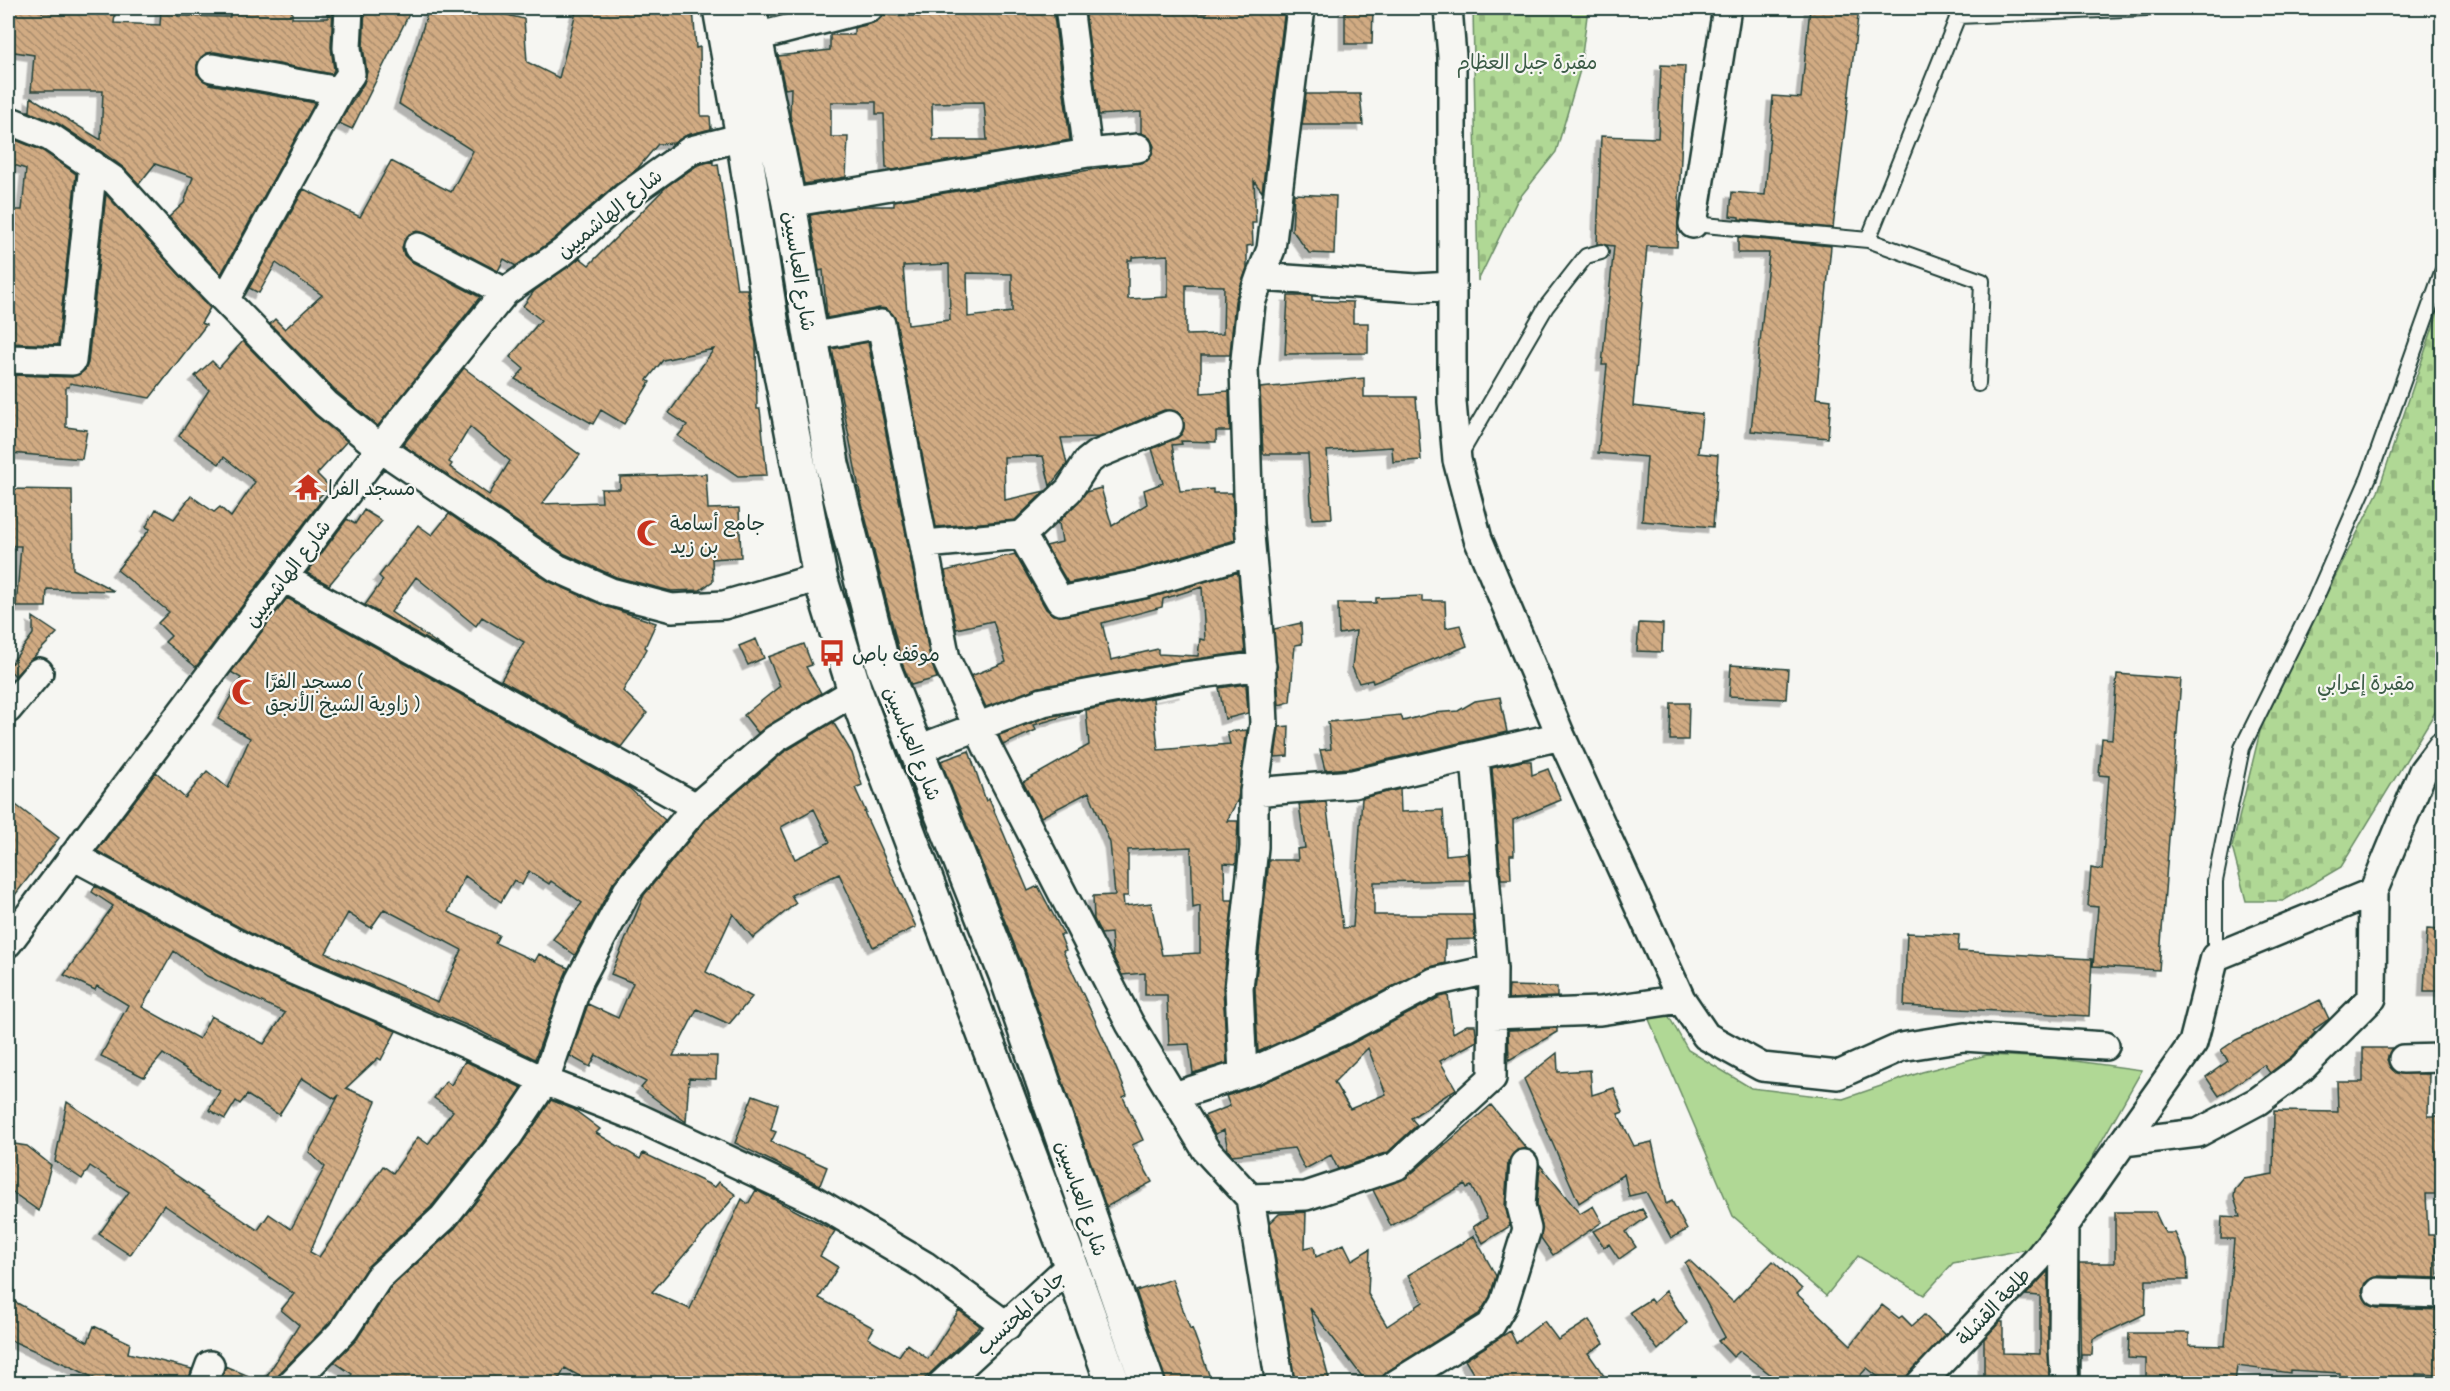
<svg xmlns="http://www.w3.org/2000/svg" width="2450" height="1391" font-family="'Patrick Hand','Playpen Sans Arabic',sans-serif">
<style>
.cemetery{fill:url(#cemetery-stones);stroke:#688a64;stroke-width:1.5}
.green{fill:#b0d895;stroke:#688a64;stroke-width:1.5}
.building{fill:url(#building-back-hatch);stroke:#1f3d34;stroke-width:1.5;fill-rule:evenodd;filter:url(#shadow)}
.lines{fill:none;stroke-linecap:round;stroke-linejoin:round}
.lane-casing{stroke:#1f3d34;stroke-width:18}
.street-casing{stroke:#1f3d34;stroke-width:32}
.secondary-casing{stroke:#1f3d34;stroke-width:38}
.lane{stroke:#f6f6f2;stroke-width:14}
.street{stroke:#f6f6f2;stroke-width:27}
.secondary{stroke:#f6f6f2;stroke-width:33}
.labels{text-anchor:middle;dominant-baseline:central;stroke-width:4.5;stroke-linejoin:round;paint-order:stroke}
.park-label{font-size:20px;fill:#3c5c47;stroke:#f6f6f2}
.street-label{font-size:20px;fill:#1f3d34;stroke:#f6f6f2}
.poi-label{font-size:20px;fill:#1f3d34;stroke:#f6f6f2;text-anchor:start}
</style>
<defs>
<pattern id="cemetery-stones" width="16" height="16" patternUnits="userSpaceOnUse" patternTransform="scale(1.5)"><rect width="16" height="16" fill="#b0d895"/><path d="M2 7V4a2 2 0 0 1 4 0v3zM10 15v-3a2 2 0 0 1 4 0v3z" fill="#97ba81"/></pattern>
<pattern id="building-back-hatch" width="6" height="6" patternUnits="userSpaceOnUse" patternTransform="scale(1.5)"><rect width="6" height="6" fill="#d1ab83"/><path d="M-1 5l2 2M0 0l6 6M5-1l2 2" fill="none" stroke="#a98c6c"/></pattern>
<filter id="shadow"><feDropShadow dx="-5.5" dy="5.5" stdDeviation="0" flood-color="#0004"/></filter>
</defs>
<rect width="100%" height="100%" fill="#f6f6f2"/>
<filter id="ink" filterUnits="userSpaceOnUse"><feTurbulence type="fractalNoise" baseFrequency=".0167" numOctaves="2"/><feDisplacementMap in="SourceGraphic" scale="12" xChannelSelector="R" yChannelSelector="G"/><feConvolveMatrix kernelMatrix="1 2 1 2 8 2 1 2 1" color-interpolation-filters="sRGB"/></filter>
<g filter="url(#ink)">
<path class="cemetery" d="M1473,8H1588L1580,70L1556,152L1517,201L1478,281Z
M2442,300V701L2341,867L2283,901H2246L2232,847L2263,719L2378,492Z"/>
<path class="green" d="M1668,1015L1688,1050L1751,1088L1843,1099L1922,1072L1987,1055L2053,1058L2142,1070L2059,1216L2033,1248L1953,1263L1924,1295L1858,1256L1826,1296L1733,1216L1648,1017Z"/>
<path class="building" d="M12,8H42V12L115,14L114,23L160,25L161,8H179L178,16L230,17V8H292V18H328V8H333L331,47L334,70L332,74L215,52L206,53L197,65V74L209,84L315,103L221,274L169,217L184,203L193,177L155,164L139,184L124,168L102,152L59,124L27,111H30L31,97L101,140L103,91H31L34,55L8,51V23H12Z
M365,8H412L352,129L339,123L364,83L367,72L363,47Z
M429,8H479L524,19L527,62L559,78L577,8H693L696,48L700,47L701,116H710L711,129L687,135L674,143L658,144L638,168L615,185L553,240L516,266L504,259L498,271L425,233L417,231L409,234L402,247L404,255L410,261L480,297L378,426L337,392L270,324L275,319L285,329L322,295L276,263L259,293L249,288L304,189L360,217L391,161L451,192L473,151L399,104Z
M963,8H1056L1054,16L1070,140L893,170L886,168L884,114H876V102H831V137H848L846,177L804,184L790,116L791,88L785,89L778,56L830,50V35H854V28L873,23L883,15L930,17V11H964ZM984,102L987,140H933L932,103Z
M1159,8V12L1207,13L1208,8H1285L1262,192L1254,181L1256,223H1252L1253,245L1247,246V268L1235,301L1230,355H1201V393L1229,391L1230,431H1216V442L1181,441L1182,444L1172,445L1180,491L1213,489V493H1232L1235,540L1139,569L1068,583L1046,546L1062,542L1059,523L1057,524L1086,492L1101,488L1112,526L1147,504L1144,490L1163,483L1152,449L1181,435L1184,428L1183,418L1178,412L1164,410L1100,437L1061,438L1067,464L1050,486L1043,456L1004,457L1005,500L1045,491L1015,520L936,527L896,320L887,309L879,308L827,318L823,270L819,271L810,215L866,206H894V201L1147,161L1152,155L1154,146L1150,138L1141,133V112L1099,115L1085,10ZM1168,255V297L1128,299V260H1132V257ZM949,264L950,320L908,325L903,266ZM967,273L1012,274V312L968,317ZM1186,285L1224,286L1223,334L1186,335Z
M1345,8H1373L1372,44H1345Z
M1810,8H1859L1833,228L1739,219V217L1730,216L1732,192L1765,195L1773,96L1801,98Z
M1661,65L1685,66L1677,247L1647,246L1633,406L1702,414L1698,453L1718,455L1713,527L1642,521L1647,457L1598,453L1607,365H1602L1614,246L1597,244L1601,136L1658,138Z
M1306,94H1360L1363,125H1302Z
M8,137L43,151L76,174L58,345L8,343V210H22L26,169L8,163Z
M713,161V165L718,164L737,289H747L756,343L757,409H760L767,475L738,476L678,436L687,425L669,413L714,349L663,360L647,380L650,382L624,424L601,410L593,424L515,379L524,369L510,357L541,320L523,306L534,291L580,258L589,265L667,186L698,165Z
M106,194L210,308L201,323L206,325L150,398L70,383L69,387H66V427L87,430L82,459L10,453L12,375L72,377L85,370L88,363Z
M1294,194L1336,196L1334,254L1309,253L1292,230Z
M1738,237L1831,246L1816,398L1831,400L1828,438L1751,431L1769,253H1738Z
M1288,296H1312V301L1353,302V323H1368V353L1285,354Z
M243,341L315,415L347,441L317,474L330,487L317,499L321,501L196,667L165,642L171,636L158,623L169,612L117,570L150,529L146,527L156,509L174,519L191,496L214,512L220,507L231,517L255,482L224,457L219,464L179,436L209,390L195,376L212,361L219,368Z
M868,342L931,662L937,678L911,685L902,663L862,504L832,349Z
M464,368L580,455L542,504L602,502L601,489H620V477L706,474L708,509L739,508L741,557L712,559L713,581L700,590L671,591L616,577L565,554L403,445ZM470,427L510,461L489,495L450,467L452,464L449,462Z
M1364,378V397H1416L1421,460L1393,462L1392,447L1327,451L1332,518L1312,519L1308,454H1263L1260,388Z
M8,489L72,490L73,569L114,591L47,589L46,607H16L21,546H8Z
M364,510L382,521L329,585L307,573L347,519L355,524Z
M449,514L550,582L605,606L656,623L645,647L647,649L623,691L647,713L621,747L501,680L524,642L482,617L476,626L416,577L391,612L453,654L365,605L383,580L379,576L418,525L432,535Z
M1015,554L1046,609L1053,615L1062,616L1146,599L1238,572L1245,652L1175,662L1040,687L986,707L971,676L1006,662L993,621L956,629L945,571ZM1202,587L1205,640L1200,639L1198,656L1158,654V649L1111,660L1102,623L1162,607L1163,599Z
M1422,596V601H1445L1446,628L1460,625L1467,646L1373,683L1372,680L1359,683L1352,667L1356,631L1339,634L1338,603H1376V598Z
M287,598L629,788L665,820L613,883L575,955L553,939L582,903L551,881L549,884L529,871L522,885L514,880L501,902L465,876L448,912L499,935L495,943L535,961L539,954L568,968L535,1059L478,1030L267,942L97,851L156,772L185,798L207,771L228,788L250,738L218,719L241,678L231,672ZM384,909L462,950L438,1002L326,953L348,913L371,928Z
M33,617L57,633L15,676L8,668L33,634Z
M1301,623L1302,644L1295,645L1290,702L1279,705L1274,629Z
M1639,623L1663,624L1662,652L1637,651Z
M756,639L764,658L748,665L739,646Z
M804,644L812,665L806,667L821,693L758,733L744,715L780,686L768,657Z
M1731,665L1788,669L1786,699L1729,696Z
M2117,674L2181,679L2159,970L2093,966L2098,907L2088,906L2091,868L2102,870L2109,776L2099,775L2102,738L2112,739Z
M1246,684L1248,713L1225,719L1219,688Z
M1185,692L1153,698L1158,750L1230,744L1227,732L1247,730L1238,799L1227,821H1238L1236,864L1224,863L1225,900H1233L1223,987L1227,1063L1193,1073L1189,1044L1169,1045L1167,995H1145V973L1122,975L1113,956L1111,933L1101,934L1094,919L1093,896L1115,895L1110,843L1089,792L1041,817L1023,782L1089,745L1086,710L1180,693ZM1191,847L1193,908L1200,906V953L1162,955L1151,903L1124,906L1123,896H1128V850Z
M1500,697L1507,732L1351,768L1325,770L1320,750L1331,749L1328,722L1401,715L1403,721L1433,713L1458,711L1475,701Z
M1671,703H1689L1688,740H1670Z
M1082,711L1034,725L1036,730L1003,745L999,735L1047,717Z
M833,722L852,753L862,785L855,788L866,812H864L916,927L873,947L839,874L791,895L796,903L753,938L733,914L706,972L752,997L729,1024L697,1009L673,1056H717L716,1079L689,1078L686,1122L641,1088L646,1082L596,1055L590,1067L570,1056L588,1004L618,1018L633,983L611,974L644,895L707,818L784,752ZM814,809L830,842L795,859L781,827Z
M1289,726L1288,756L1275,757L1279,727Z
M969,751L986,801L989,799L1028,891L1038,886L1064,935H1060L1066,950L1063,951L1107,1046L1127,1095L1123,1097L1143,1140L1132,1145L1152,1182L1106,1207L1024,969L941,761Z
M1522,761H1531L1532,775L1548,769L1561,800L1513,820L1514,855H1510L1511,879H1501L1492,768Z
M1400,789L1401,812L1443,810L1446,855L1467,853L1470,880L1374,882V915H1473L1475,939L1445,940V963L1427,968L1335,1017L1258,1052L1255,988L1269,860H1298L1297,849L1305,848L1299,804L1326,802L1343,928L1353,927L1362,798Z
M8,799L59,838L8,904Z
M95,886L253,970L396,1031L381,1060L378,1058L346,1088L376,1101L310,1252L319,1257L383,1166L393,1173L418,1137L428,1144L453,1111L434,1098L446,1081L451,1085L465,1061L522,1088L496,1126L431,1207L367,1267L332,1320L280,1373L276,1383H220L225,1366L263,1382L299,1325L281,1310L294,1294L164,1205L130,1255L99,1234L129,1192L90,1166L82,1179L55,1161L67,1102L258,1230L269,1214L291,1229L325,1167L309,1152L339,1095L335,1099L302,1078L279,1115L247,1095L240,1104L236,1101L225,1119L209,1110L220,1091L163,1054L144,1077L101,1056L128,1005L97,986L95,990L64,975L113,906L92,892ZM174,951L207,976L285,1013L264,1044L211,1016L199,1039L142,1007Z
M2427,929L2442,930V991H2424Z
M1907,933L1959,935L1958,951L2092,959L2089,1016L1904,1006Z
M1509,986L1557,987V997L1508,999Z
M1448,995L1453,1033L1467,1025H1475L1477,1041L1440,1061L1456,1089L1411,1118L1417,1125L1388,1152L1338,1169L1331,1155L1305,1169L1294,1148L1232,1155L1228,1150L1224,1130L1215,1134L1204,1116L1230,1106L1226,1096L1261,1084L1349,1045L1440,997ZM1368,1048L1386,1094L1350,1109L1334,1082Z
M2320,1000L2329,1019L2313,1030L2315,1033L2291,1057L2270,1073L2264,1065L2219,1096L2206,1077L2228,1061L2221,1050L2236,1040Z
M1557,1028V1032L1509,1060L1508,1030Z
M2363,1048H2392L2387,1060L2396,1073L2429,1074L2428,1116H2442V1194H2426L2428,1235H2434L2438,1278L2378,1276L2365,1283L2362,1292L2369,1305L2377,1308L2442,1310V1375L2416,1374L2415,1380L2399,1379V1383H2340V1373L2290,1370V1373L2237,1366L2235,1383H2146V1359L2128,1358L2129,1333H2189V1345L2225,1346L2234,1239H2221L2222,1216L2240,1217L2234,1197L2235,1190L2244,1179L2273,1174L2274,1111L2338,1112L2337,1082H2363Z
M1557,1053L1558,1072L1590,1070L1592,1095L1614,1088L1623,1112L1618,1114L1634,1146L1652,1142L1666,1204L1672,1201L1687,1230L1671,1238L1646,1192L1629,1196L1624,1174L1579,1203L1524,1079Z
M753,1095L778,1104L771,1130L776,1132L771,1142L827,1167L820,1185L735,1143Z
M551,1100L573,1109L600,1129L596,1133L640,1159L643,1153L715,1187L719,1182L736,1195L652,1292L690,1309L742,1199L748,1204L756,1190L835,1231L820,1256L838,1267L819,1298L874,1328L868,1338L899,1356L907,1344L928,1359L959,1310L980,1326L920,1383H592L565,1368L557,1383H347L352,1374L334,1362L357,1339L390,1288L455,1228L521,1145Z
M1491,1105L1527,1149L1517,1150L1508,1162L1505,1205L1510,1226L1483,1243L1473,1227L1487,1218L1471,1186L1467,1188L1465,1184L1391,1226L1373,1190L1406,1178Z
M8,1143L27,1146L51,1165L39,1211L8,1189Z
M1540,1165L1580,1214L1593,1206L1602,1222L1553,1255L1541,1238L1542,1226L1537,1205Z
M1642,1209L1647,1217L1626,1232L1636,1247L1619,1259L1609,1244L1604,1247L1593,1231Z
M1306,1212L1305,1248L1314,1246L1316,1257L1344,1244L1352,1260L1370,1249L1368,1294L1387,1326L1423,1302L1408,1275L1474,1236L1496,1276L1490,1297L1479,1314L1388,1371L1380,1383H1367L1310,1308L1330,1383H1295L1270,1223L1279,1214Z
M2115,1212H2155L2165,1233H2175L2187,1259L2188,1280H2146L2145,1314L2093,1339L2092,1355H2081V1380L2079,1263H2115Z
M1689,1260L1733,1302L1773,1261L1802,1289L1797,1294L1851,1345L1882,1305L1899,1318L1902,1316L1912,1326L1924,1315L1945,1335L1902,1383H1886L1867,1368L1853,1383H1764L1771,1375L1740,1351L1733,1357L1718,1341L1725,1337L1685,1263Z
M2048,1271L2049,1383H1984V1339L2000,1322H2003V1353L2040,1354V1296L2026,1295Z
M1172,1279L1190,1329L1192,1328L1212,1383H1166L1136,1291Z
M1666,1291L1687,1323L1658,1350L1630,1312L1650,1299L1653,1303Z
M8,1298L88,1342L94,1326L130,1343L128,1353L192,1369L188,1383H103L76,1369L8,1339Z
M1589,1320L1604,1343L1588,1353L1609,1383H1479L1465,1360L1510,1331L1516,1343L1544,1321L1558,1340Z"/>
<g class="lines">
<defs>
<path id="lane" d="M1693,224L1868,240L1958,16L2148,8
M1868,240L1982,281L1978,384
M1460,455L1546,307L1586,256L1601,252
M2215,957V881L2242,748L2315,600L2369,477L2442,272"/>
<path id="street" d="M1301,8L1271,249L1260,277L1416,288L1452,286
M1448,8L1452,57V402L1457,460L1478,539L1561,736L1681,999L1706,1036L1762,1067L1838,1075L1901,1047L1964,1037L2105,1046
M1070,14L1088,153
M756,37L869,8
M212,68L339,91L225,300
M339,91L351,74L347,48L349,8
M8,120L50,137L115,181L193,267L326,404L380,448L557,568L611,592L672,608L724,605L820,577
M789,203L1088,153L1138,148
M1693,224L1727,8
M418,247L505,292
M810,337L881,324L946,659L988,749L1130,1024L1206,1150L1250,1198L1306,1196L1396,1166L1492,1078L1493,969L1475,758
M8,359L72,361L93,165
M1022,535L1060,601L1143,584L1251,552
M926,544L1022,535L1069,490L1087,462L1096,455L1169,425
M284,578L696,807
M8,709L39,672
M916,750L1043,702L1178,677L1262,666
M1254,792L1353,784L1561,736
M73,856L260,956L466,1044L545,1081L639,1118L814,1200L924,1265L1007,1326
M8,943L398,425L505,292L563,252L625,197L691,150L743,137
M1493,1015L1600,1011L1681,999
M2403,1059L2442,1058
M1243,1074L1239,988L1254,847V792L1264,724L1261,657L1249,524L1244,369L1251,303L1260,277
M1174,1096L1255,1070L1342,1031L1434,982L1493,969
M2123,1142L2198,1133L2258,1101L2301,1069L2372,998L2373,892
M1250,1198L1280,1384
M2378,1292L2442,1294
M203,1384L210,1365
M291,1384L344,1330L378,1278L443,1218L509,1135L545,1081L579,981L627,891L696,807L775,739L855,691
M942,1384L1071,1265
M1396,1384L1491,1325L1504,1303L1527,1229L1521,1206L1524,1164
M1920,1384L2037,1260L2064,1226
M2065,1384L2063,1349L2064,1226L2193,1043L2215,957L2373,892L2423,771L2442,746"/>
<path id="secondary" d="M720,8L743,137L773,332L820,577L855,691L1071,1265L1113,1384
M749,8L789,203L832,464L883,666L1006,975L1148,1384"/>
</defs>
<use href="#lane" class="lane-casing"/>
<use href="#street" class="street-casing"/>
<use href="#secondary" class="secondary-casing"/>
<use href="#lane" class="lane"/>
<use href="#street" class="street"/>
<use href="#secondary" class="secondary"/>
</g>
</g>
<defs>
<symbol id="temple-bare" viewBox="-9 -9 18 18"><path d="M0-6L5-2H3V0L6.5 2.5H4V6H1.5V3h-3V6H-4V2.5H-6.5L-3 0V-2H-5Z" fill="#c8321e" stroke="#f6f6f2" stroke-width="2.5" paint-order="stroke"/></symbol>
<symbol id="mosque-bare" viewBox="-9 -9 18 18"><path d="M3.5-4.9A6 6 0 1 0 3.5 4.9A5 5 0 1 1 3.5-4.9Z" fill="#c8321e" stroke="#f6f6f2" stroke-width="2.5" paint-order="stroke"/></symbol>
<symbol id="bus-bare" viewBox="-9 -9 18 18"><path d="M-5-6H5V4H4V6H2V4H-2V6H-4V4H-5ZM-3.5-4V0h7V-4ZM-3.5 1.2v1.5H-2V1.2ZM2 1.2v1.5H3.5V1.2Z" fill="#c8321e" stroke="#f6f6f2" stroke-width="2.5" paint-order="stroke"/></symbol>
</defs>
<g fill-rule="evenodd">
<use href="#temple-bare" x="289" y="468" width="38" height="38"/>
<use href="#mosque-bare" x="631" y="514" width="38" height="38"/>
<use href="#bus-bare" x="813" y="634" width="38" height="38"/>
<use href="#mosque-bare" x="226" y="673" width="38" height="38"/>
</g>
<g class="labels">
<g class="park-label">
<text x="1527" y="61">مقبرة جبل العظام</text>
<text x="2366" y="682">مقبرة إعرابي</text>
</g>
<g class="street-label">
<text transform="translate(609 213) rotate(-39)">شارع الهاشميين</text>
<text transform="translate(800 271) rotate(81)">شارع العباسيين</text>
<text transform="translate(287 573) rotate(-53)">شارع الهاشميين</text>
<text transform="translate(913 743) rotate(68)">شارع العباسيين</text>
<text transform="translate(1082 1198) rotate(71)">شارع العباسيين</text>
<text transform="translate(1993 1306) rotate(-47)">طلعة القشلة</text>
<text transform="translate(1020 1312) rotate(-43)">جادة المحتسب</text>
</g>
<g class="poi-label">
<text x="328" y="487">مسجد الفرا</text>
<text x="670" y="522">جامع أسامة<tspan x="670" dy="23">بن زيد</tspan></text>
<text x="852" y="653">موقف باص</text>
<text x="265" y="680">مسجد الفرَّا (<tspan x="265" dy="23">زاوية الشيخ الأنجق )</tspan></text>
</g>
</g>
<rect width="2450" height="1391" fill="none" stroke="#f6f6f2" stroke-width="30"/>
<rect x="15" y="15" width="2420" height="1361" fill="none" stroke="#1f3d34" stroke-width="2" filter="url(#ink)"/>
</svg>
